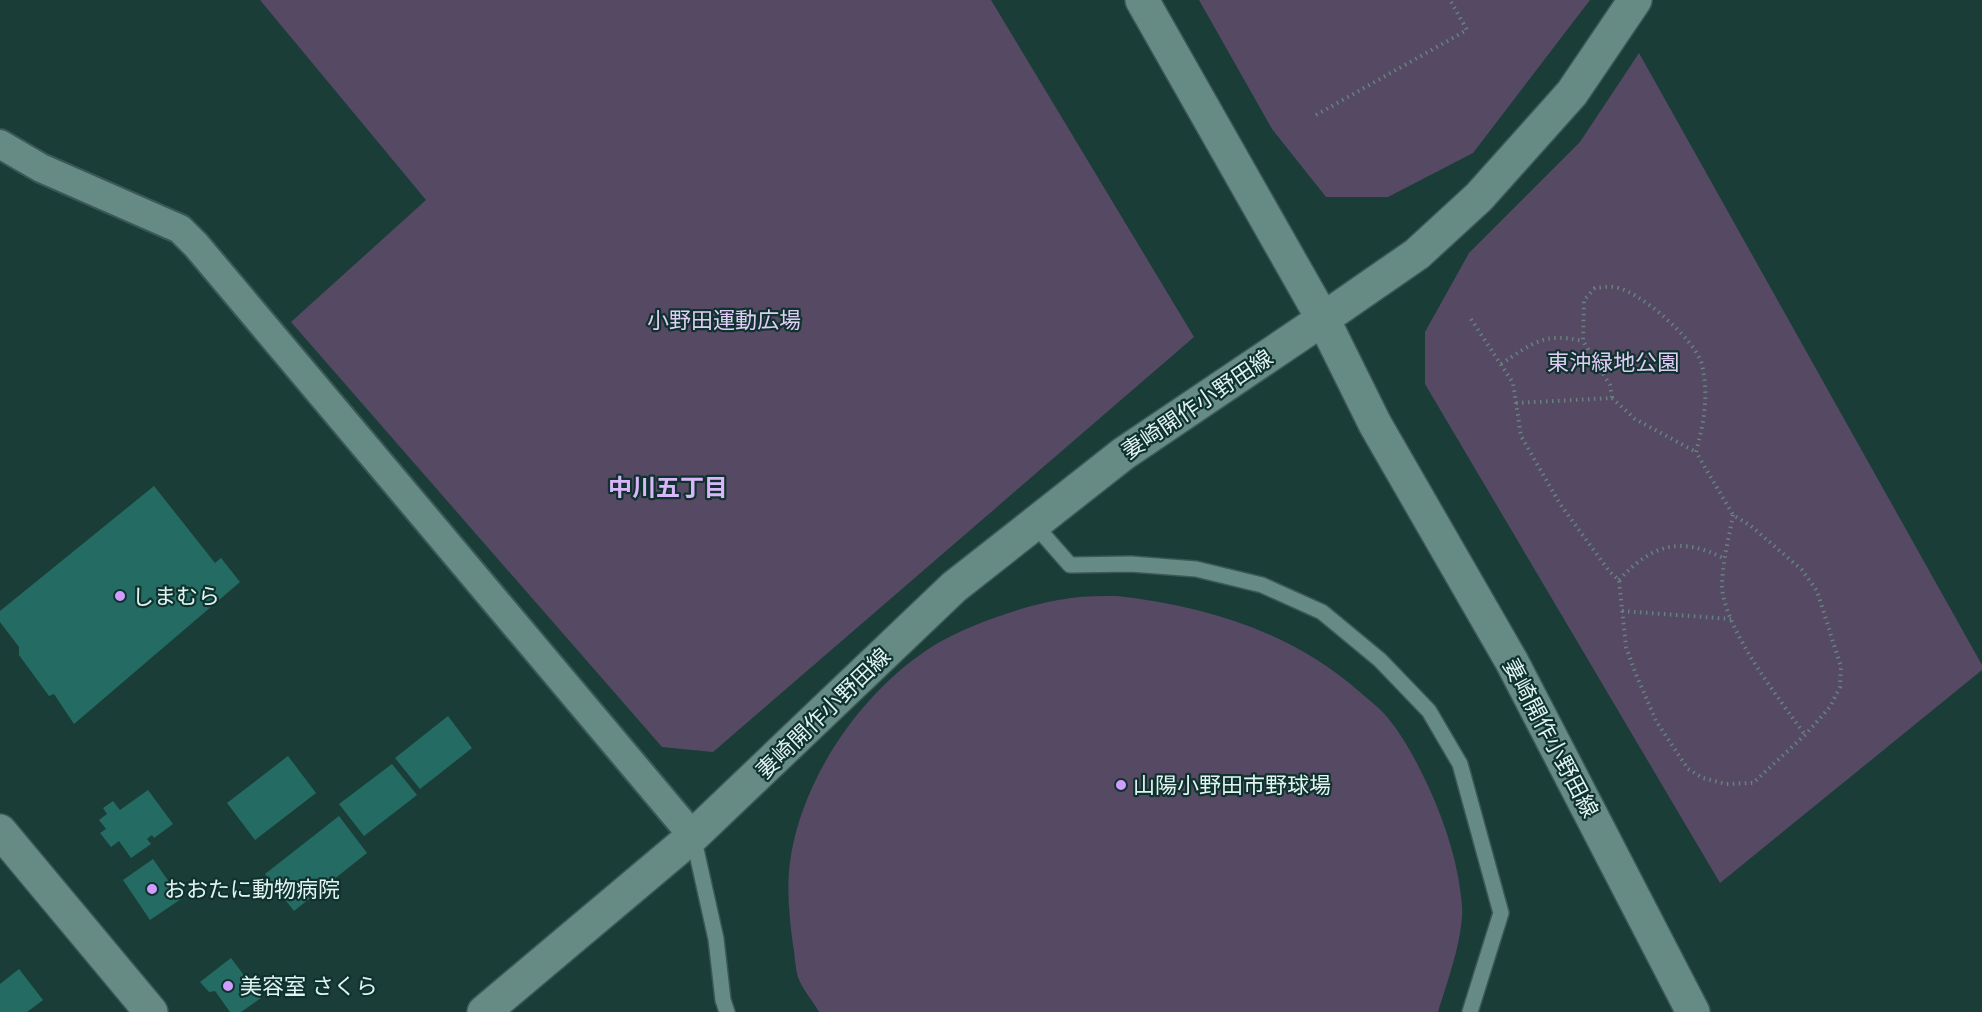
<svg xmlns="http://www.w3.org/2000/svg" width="1982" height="1012" font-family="Mulish,'Noto Sans JP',sans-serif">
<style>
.green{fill:#564963}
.building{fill:#246c63}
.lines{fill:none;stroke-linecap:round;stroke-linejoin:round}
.service-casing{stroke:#3a5956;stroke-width:18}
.minor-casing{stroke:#3a5956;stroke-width:32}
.tertiary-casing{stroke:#3a5956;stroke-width:36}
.secondary-casing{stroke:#3a5956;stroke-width:36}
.path{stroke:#66837f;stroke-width:4;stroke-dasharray:1.5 4.5;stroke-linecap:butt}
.service{stroke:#668a84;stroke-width:15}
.minor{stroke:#668a84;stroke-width:28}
.tertiary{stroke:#668a84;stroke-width:33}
.secondary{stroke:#668a84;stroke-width:33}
.poi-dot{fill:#d09dff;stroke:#0f322e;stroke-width:2}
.labels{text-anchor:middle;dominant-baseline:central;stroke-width:4.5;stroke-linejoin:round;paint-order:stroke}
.park-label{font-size:22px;fill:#e0ccf6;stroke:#0f322e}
.street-label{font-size:22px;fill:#e1f4f1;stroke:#0f322e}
.poi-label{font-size:22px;fill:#e1f4f1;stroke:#0f322e;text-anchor:start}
.neighbourhood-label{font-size:24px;font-weight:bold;fill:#d9b6fa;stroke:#0f322e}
</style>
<rect width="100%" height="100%" fill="#1a3d38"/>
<path class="green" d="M260,0H991L1194,337L713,752L662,747L291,322L426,200Z
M1199,0H1590L1473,153L1388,197H1326L1272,129Z
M1639,53L1982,665V670L1720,883L1425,384V332L1469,253L1580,142Z
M1117,596C1207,606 1292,632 1361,693C1370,701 1381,709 1388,718C1405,739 1418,764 1429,788C1446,825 1459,866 1462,906C1464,936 1447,983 1438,1012H819C813,1001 802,989 798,977C795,967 795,955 793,945C789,916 786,884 791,855C805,772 866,686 938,643C973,623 1031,603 1071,598C1086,596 1102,596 1117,596Z"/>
<path class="building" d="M154,486L215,563L221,558L240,582L74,724L54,694L49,696L19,655V647L0,622V611Z
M448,716L472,748L420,789L395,758Z
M288,756L316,793L255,840L227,803Z
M392,764L417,795L364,836L339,804Z
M148,790L173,824L154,838L152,835L147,839L151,844L131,858L119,841L111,847L100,833L106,829L99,820L107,814L103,808L113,801L120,810Z
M339,816L367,853L294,911L265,874Z
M153,859L181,899L150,920L123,880Z
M231,958L261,998L241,1012H230L215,991L209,992L200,982Z
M19,969L43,1000L27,1012H0V984Z"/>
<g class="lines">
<defs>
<path id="service" d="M1034,524L1070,565L1131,564L1196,569L1262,585L1322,612L1380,660L1429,711L1460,764L1501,913L1470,1012
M693,836L716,939L723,1000L727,1012"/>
<path id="minor" d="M0,144L41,168L180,229L196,245L693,836"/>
<path id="tertiary" d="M1142,0L1323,319L1417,254L1479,197L1572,93L1635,0"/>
<path id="secondary" d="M0,831L151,1012
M484,1012L693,836L954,587L1123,454L1323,319L1375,424L1512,662L1693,1012"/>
</defs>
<use href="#service" class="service-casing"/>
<use href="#minor" class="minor-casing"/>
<use href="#tertiary" class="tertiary-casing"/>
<use href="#secondary" class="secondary-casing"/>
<path class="path" d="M1316,115L1467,30L1450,0
M1471,319L1513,383L1521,436L1560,504L1609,571L1619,580L1626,647L1635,672L1656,721L1688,769L1703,778L1726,784L1753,783L1805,735L1830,707L1840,687L1841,667L1817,591L1802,570L1751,526L1733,515L1696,452C1704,422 1709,396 1702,365C1696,340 1639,290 1614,287C1608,286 1601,288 1595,288L1584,300L1583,341L1610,385L1612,398
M1501,364C1533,343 1544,332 1583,341
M1516,403L1612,398L1635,419L1696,452
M1733,515C1729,537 1723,560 1722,583C1721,626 1781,701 1805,735
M1619,580C1652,544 1681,536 1725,559
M1622,611L1731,619"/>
<use href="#service" class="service"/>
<use href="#minor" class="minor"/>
<use href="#tertiary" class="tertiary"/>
<use href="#secondary" class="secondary"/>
</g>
<g class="poi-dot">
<circle cx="120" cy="596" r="6"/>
<circle cx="1121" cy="785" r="6"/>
<circle cx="152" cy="889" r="6"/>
<circle cx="228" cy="986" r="6"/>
</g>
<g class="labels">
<g class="park-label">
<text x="724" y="320">小野田運動広場</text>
<text x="1613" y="362">東沖緑地公園</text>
</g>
<g class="street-label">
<text transform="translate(1197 404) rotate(-34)">妻崎開作小野田線</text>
<text transform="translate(823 713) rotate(-44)">妻崎開作小野田線</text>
<text transform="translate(1551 738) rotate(62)">妻崎開作小野田線</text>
</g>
<g class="poi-label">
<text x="132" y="596">しまむら</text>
<text x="1133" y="785">山陽小野田市野球場</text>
<text x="164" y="889">おおたに動物病院</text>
<text x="240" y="986">美容室 さくら</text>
</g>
<g class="neighbourhood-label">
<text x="668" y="487">中川五丁目</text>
</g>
</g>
</svg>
